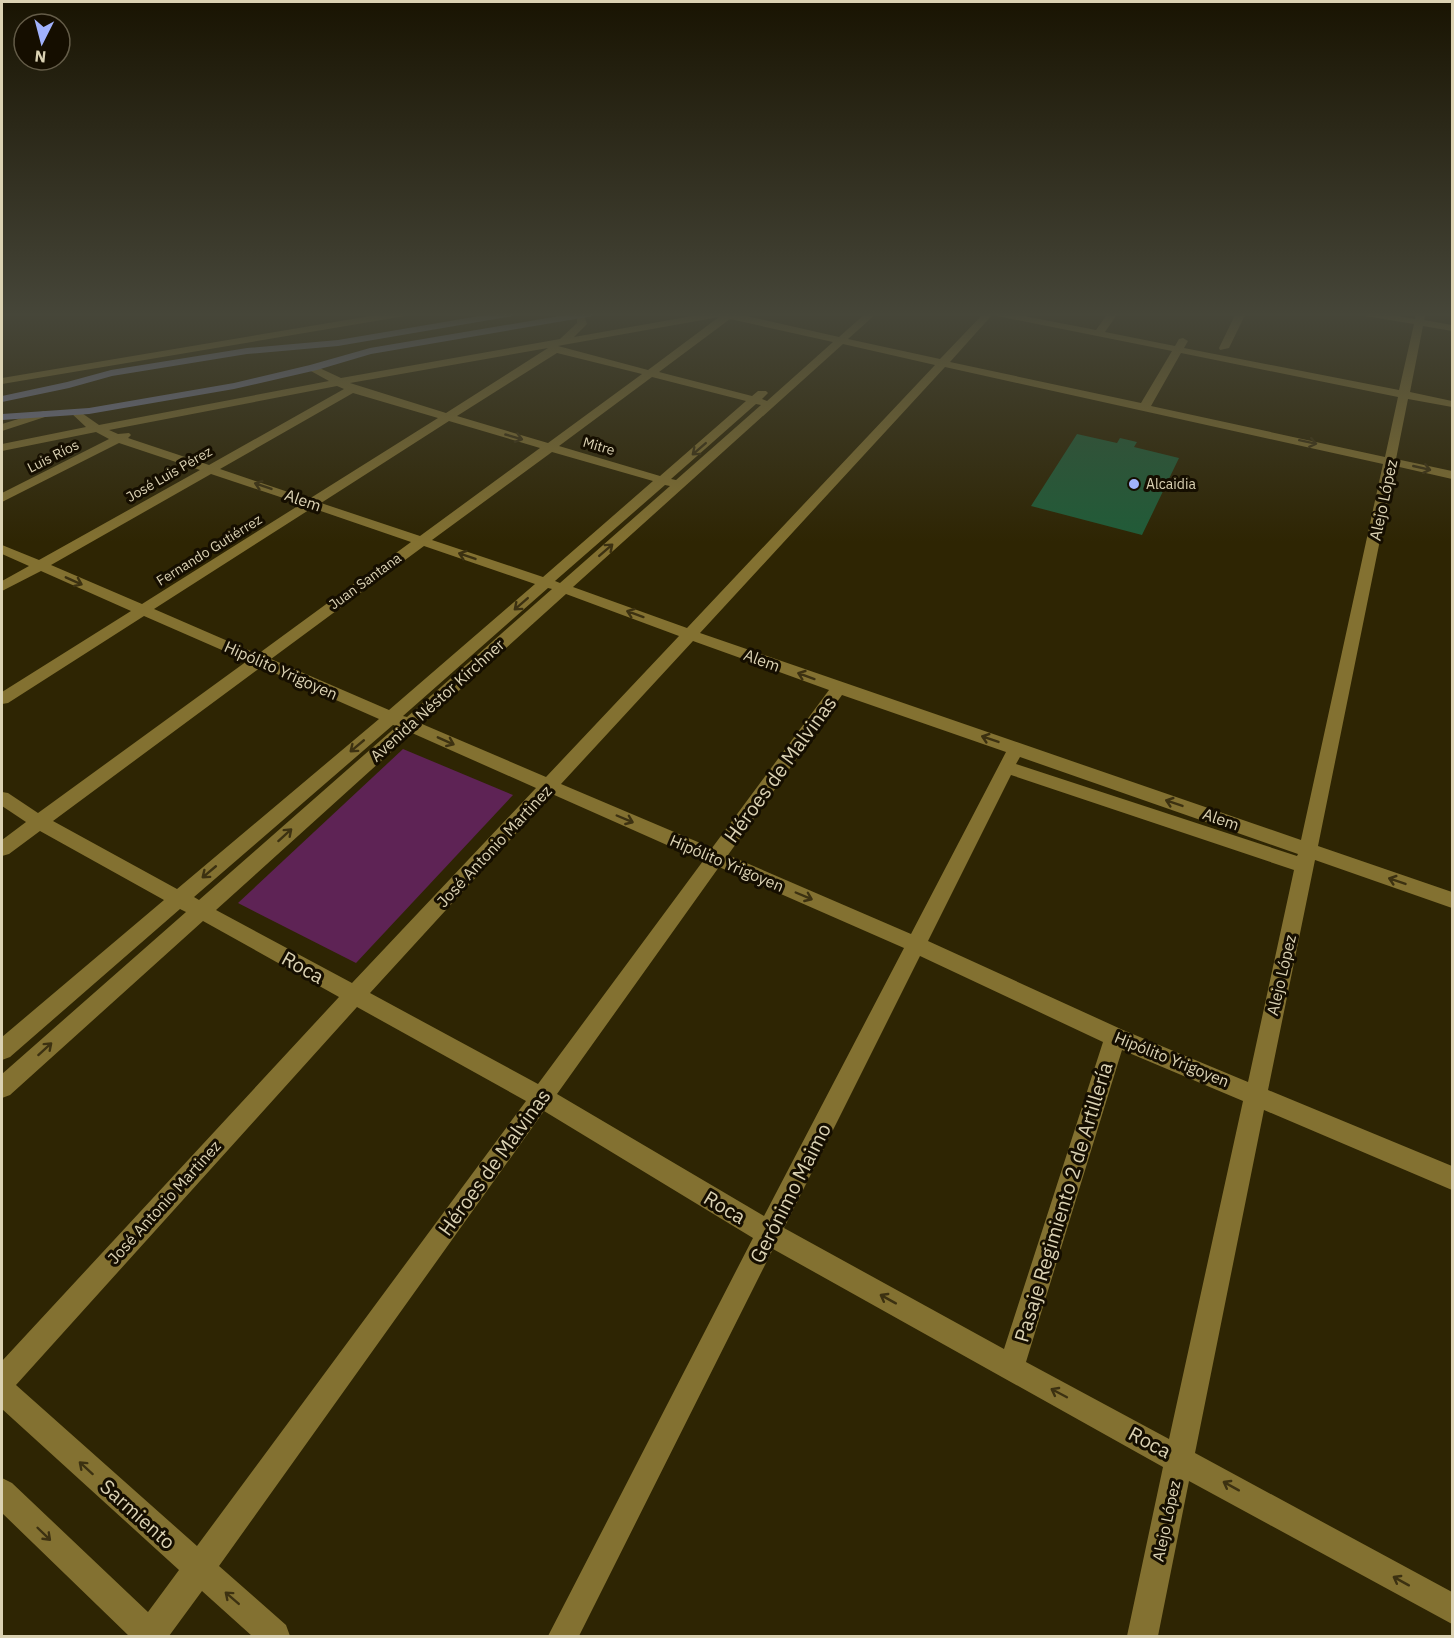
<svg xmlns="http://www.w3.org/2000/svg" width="1454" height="1638" font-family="'IBM Plex Sans',sans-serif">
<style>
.green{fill:#5e2355}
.building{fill:#205c38}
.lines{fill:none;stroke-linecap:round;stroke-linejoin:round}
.minor{fill:#837131;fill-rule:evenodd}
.major{fill:#797d9c;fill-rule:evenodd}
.oneway{stroke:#3c3111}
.poi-dot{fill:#a1b2fd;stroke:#150e00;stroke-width:2}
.labels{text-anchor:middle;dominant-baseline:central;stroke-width:6;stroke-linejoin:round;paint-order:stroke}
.far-street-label{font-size:14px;fill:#dbd2b3;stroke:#150e00}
.far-poi-label{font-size:14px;fill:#dbd2b3;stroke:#150e00;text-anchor:start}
.street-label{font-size:16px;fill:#dbd2b3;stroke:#150e00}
.near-street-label{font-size:20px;fill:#dbd2b3;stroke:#150e00}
</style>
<rect width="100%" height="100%" fill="#2e2503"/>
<path class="green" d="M403,749L513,795L356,963L238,903Z"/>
<path class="building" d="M1077,434L1117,443L1120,438L1137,442L1134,447L1179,458L1142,535L1031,506Z"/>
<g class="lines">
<path class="minor" d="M388,313H410L405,316L2,384V378Z
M577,313H583L587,324L574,337L709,313H733L839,337L866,313H877L848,339L940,359L984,313H1008L1096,330L1108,313H1118L1105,332L1175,346L1179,339L1183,338L1188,341L1184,348L1399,390L1414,324L1365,316L1360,313H1381L1415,319L1416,313H1426L1424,320L1452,325V331L1423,326L1410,392L1452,401V407L1408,399L1396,459L1452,471V479L1395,466L1318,846L1452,892V908L1315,860L1268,1090L1452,1166V1190L1264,1110L1195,1453L1452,1592V1624L1189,1481L1158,1636H1127L1163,1467L773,1249L579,1636H548L753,1238L544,1111L219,1566L286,1625L290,1636H252L202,1591L169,1636H129L2,1513V1478L12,1483L148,1612L179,1570L2,1409V1361L339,997L203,921L10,1095L2,1098V1074L186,912L180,909L10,1057L2,1060V1037L164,900L40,831L9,854L2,856V840L26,822L2,806V792L8,793L38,813L247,661L144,616L8,703L2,704V692L131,611L41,571L2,591V581L29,566L2,554V545L39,560L200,470L119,443L2,502V493L109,439L96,432L2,451V444L86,427L70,412L76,409L99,425L329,381L309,370V366L313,365L341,378L560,339L577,323ZM992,315L1172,351L1141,403L950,362ZM719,317L648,370L558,346L563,345ZM730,319L833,342L767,401L762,399L768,393L766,391H758L752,396L659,372ZM843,344L935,365L687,628L573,587ZM548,348L446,413L350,383ZM557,353L642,374L548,443L457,416ZM1181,353L1398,397L1385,457L1151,406ZM945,367L1383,464L1301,840L700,633ZM652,377L746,401L660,476L559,446ZM337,386L344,389L209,465L128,438L131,435L129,433L118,434L109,430ZM353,393L438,418L309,499L220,469ZM756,404L761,405L676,480L671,479ZM449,421L540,448L420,536L321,503ZM552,452L653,481L543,577L432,540ZM211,474L301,504L142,604L51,565ZM665,485L670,486L560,583L555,581ZM312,508L411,542L258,654L154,609ZM424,546L535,584L389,710L271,659ZM548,588L552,589L407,717L403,716ZM566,594L679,636L546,777L422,724ZM693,641L829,690L712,848L561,784ZM261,667L379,719L177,889L53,821ZM842,695L1006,752L911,934L728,855ZM393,725L397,726L199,900L194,897ZM412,733L536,788L352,983L216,910ZM1020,757L1298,854L1297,856L1016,764ZM1011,775L1294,870L1248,1082L1123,1030L928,941ZM552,794L703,861L538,1084L370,993ZM719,867L904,948L764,1216L557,1094ZM920,956L1103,1042L1004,1349L784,1228ZM357,1007L526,1101L197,1546L16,1385ZM1122,1050L1243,1101L1169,1439L1026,1362Z
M1236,313H1246L1229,348L1220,350L1219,348Z
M44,411L50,414L48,416L2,431V424Z"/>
<path class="major" d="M497,313H518L513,316L338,346L247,354L112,376L69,388L2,402V396L67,382L111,370L247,348L338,340Z
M577,313H598L593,316L371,354L317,370L234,389L89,414L2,420V414L89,408L234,383L310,365L370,348Z"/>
</g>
<defs><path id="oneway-shaft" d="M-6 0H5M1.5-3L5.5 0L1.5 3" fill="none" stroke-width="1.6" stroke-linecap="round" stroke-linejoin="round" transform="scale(1.5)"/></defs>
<g class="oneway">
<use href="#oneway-shaft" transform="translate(514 437) rotate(16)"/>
<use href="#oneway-shaft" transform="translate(1308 442) rotate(12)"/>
<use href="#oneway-shaft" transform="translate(699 449) rotate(139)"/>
<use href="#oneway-shaft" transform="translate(1422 468) rotate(13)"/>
<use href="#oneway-shaft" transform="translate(263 486) rotate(-161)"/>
<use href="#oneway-shaft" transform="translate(606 550) rotate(-41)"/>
<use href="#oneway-shaft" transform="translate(467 556) rotate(-161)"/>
<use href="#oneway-shaft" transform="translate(74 581) rotate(24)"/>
<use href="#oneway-shaft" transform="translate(521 604) rotate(139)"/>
<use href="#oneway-shaft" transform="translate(635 614) rotate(-160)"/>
<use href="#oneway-shaft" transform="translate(806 676) rotate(-160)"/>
<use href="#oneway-shaft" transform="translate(990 739) rotate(-161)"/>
<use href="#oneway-shaft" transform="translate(446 741) rotate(24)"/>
<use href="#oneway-shaft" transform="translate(357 746) rotate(140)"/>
<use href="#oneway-shaft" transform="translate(1174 803) rotate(-161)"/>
<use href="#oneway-shaft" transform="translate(625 819) rotate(23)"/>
<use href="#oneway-shaft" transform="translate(285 835) rotate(-42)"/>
<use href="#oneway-shaft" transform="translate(209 872) rotate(140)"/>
<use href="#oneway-shaft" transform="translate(1397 881) rotate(-161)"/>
<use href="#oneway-shaft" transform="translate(804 896) rotate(23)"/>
<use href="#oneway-shaft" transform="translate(45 1049) rotate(-42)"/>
<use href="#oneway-shaft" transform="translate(888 1299) rotate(-151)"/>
<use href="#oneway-shaft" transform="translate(1059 1393) rotate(-152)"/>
<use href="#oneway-shaft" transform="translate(86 1468) rotate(-138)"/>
<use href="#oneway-shaft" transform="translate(1231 1486) rotate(-151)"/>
<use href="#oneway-shaft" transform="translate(44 1534) rotate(44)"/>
<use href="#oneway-shaft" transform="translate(1401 1581) rotate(-151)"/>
<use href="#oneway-shaft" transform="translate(232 1598) rotate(-139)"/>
</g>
<linearGradient id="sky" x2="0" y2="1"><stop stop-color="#191402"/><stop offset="0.58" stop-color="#464639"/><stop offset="1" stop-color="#464639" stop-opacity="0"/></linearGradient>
<rect width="1454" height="542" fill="url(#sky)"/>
<circle class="poi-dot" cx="1134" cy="484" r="6"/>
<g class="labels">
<g class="far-street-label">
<text transform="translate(599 446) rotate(16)">Mitre</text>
<text transform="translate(53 456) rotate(-27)">Luis Ríos</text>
<text transform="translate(169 474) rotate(-30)">José Luis Pérez</text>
<text transform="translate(209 550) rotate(-32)">Fernando Gutiérrez</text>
<text transform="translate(365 581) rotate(-36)">Juan Santana</text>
</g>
<g class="far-poi-label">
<text x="1146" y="484">Alcaidia</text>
</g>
<g class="street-label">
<text transform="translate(303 500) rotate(19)">Alem</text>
<text transform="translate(1383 500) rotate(-78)">Alejo López</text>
<text transform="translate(762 660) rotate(20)">Alem</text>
<text transform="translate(281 670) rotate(24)">Hipólito Yrigoyen</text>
<text transform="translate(437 700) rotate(-42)">Avenida Néstor Kirchner</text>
<text transform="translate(1221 819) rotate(19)">Alem</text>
<text transform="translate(494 846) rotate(-47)">José Antonio Martinez</text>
<text transform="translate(727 863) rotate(23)">Hipólito Yrigoyen</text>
<text transform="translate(1281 975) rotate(-77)">Alejo López</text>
<text transform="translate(1172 1059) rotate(22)">Hipólito Yrigoyen</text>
<text transform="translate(164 1202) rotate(-48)">José Antonio Martinez</text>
<text transform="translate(1166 1521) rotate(-78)">Alejo López</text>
</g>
<g class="near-street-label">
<text transform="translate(780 769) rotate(-54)">Héroes de Malvinas</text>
<text transform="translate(303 967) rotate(29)">Roca</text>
<text transform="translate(494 1162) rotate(-54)">Héroes de Malvinas</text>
<text transform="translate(790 1193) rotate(-63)">Gerónimo Maimo</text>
<text transform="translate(1063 1202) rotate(-73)">Pasaje Regimiento 2 de Artillería</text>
<text transform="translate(725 1207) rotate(31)">Roca</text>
<text transform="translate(1150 1442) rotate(28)">Roca</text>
<text transform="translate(138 1514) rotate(42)">Sarmiento</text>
</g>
</g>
<rect width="1454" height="1638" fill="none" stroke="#dbd2b3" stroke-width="6"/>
<g transform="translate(42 42) rotate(186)"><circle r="28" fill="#150e00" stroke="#645c48" stroke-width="1.5"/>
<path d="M0-4.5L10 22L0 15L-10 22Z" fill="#a1b2fd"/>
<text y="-9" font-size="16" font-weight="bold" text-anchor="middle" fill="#dbd2b3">N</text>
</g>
</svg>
